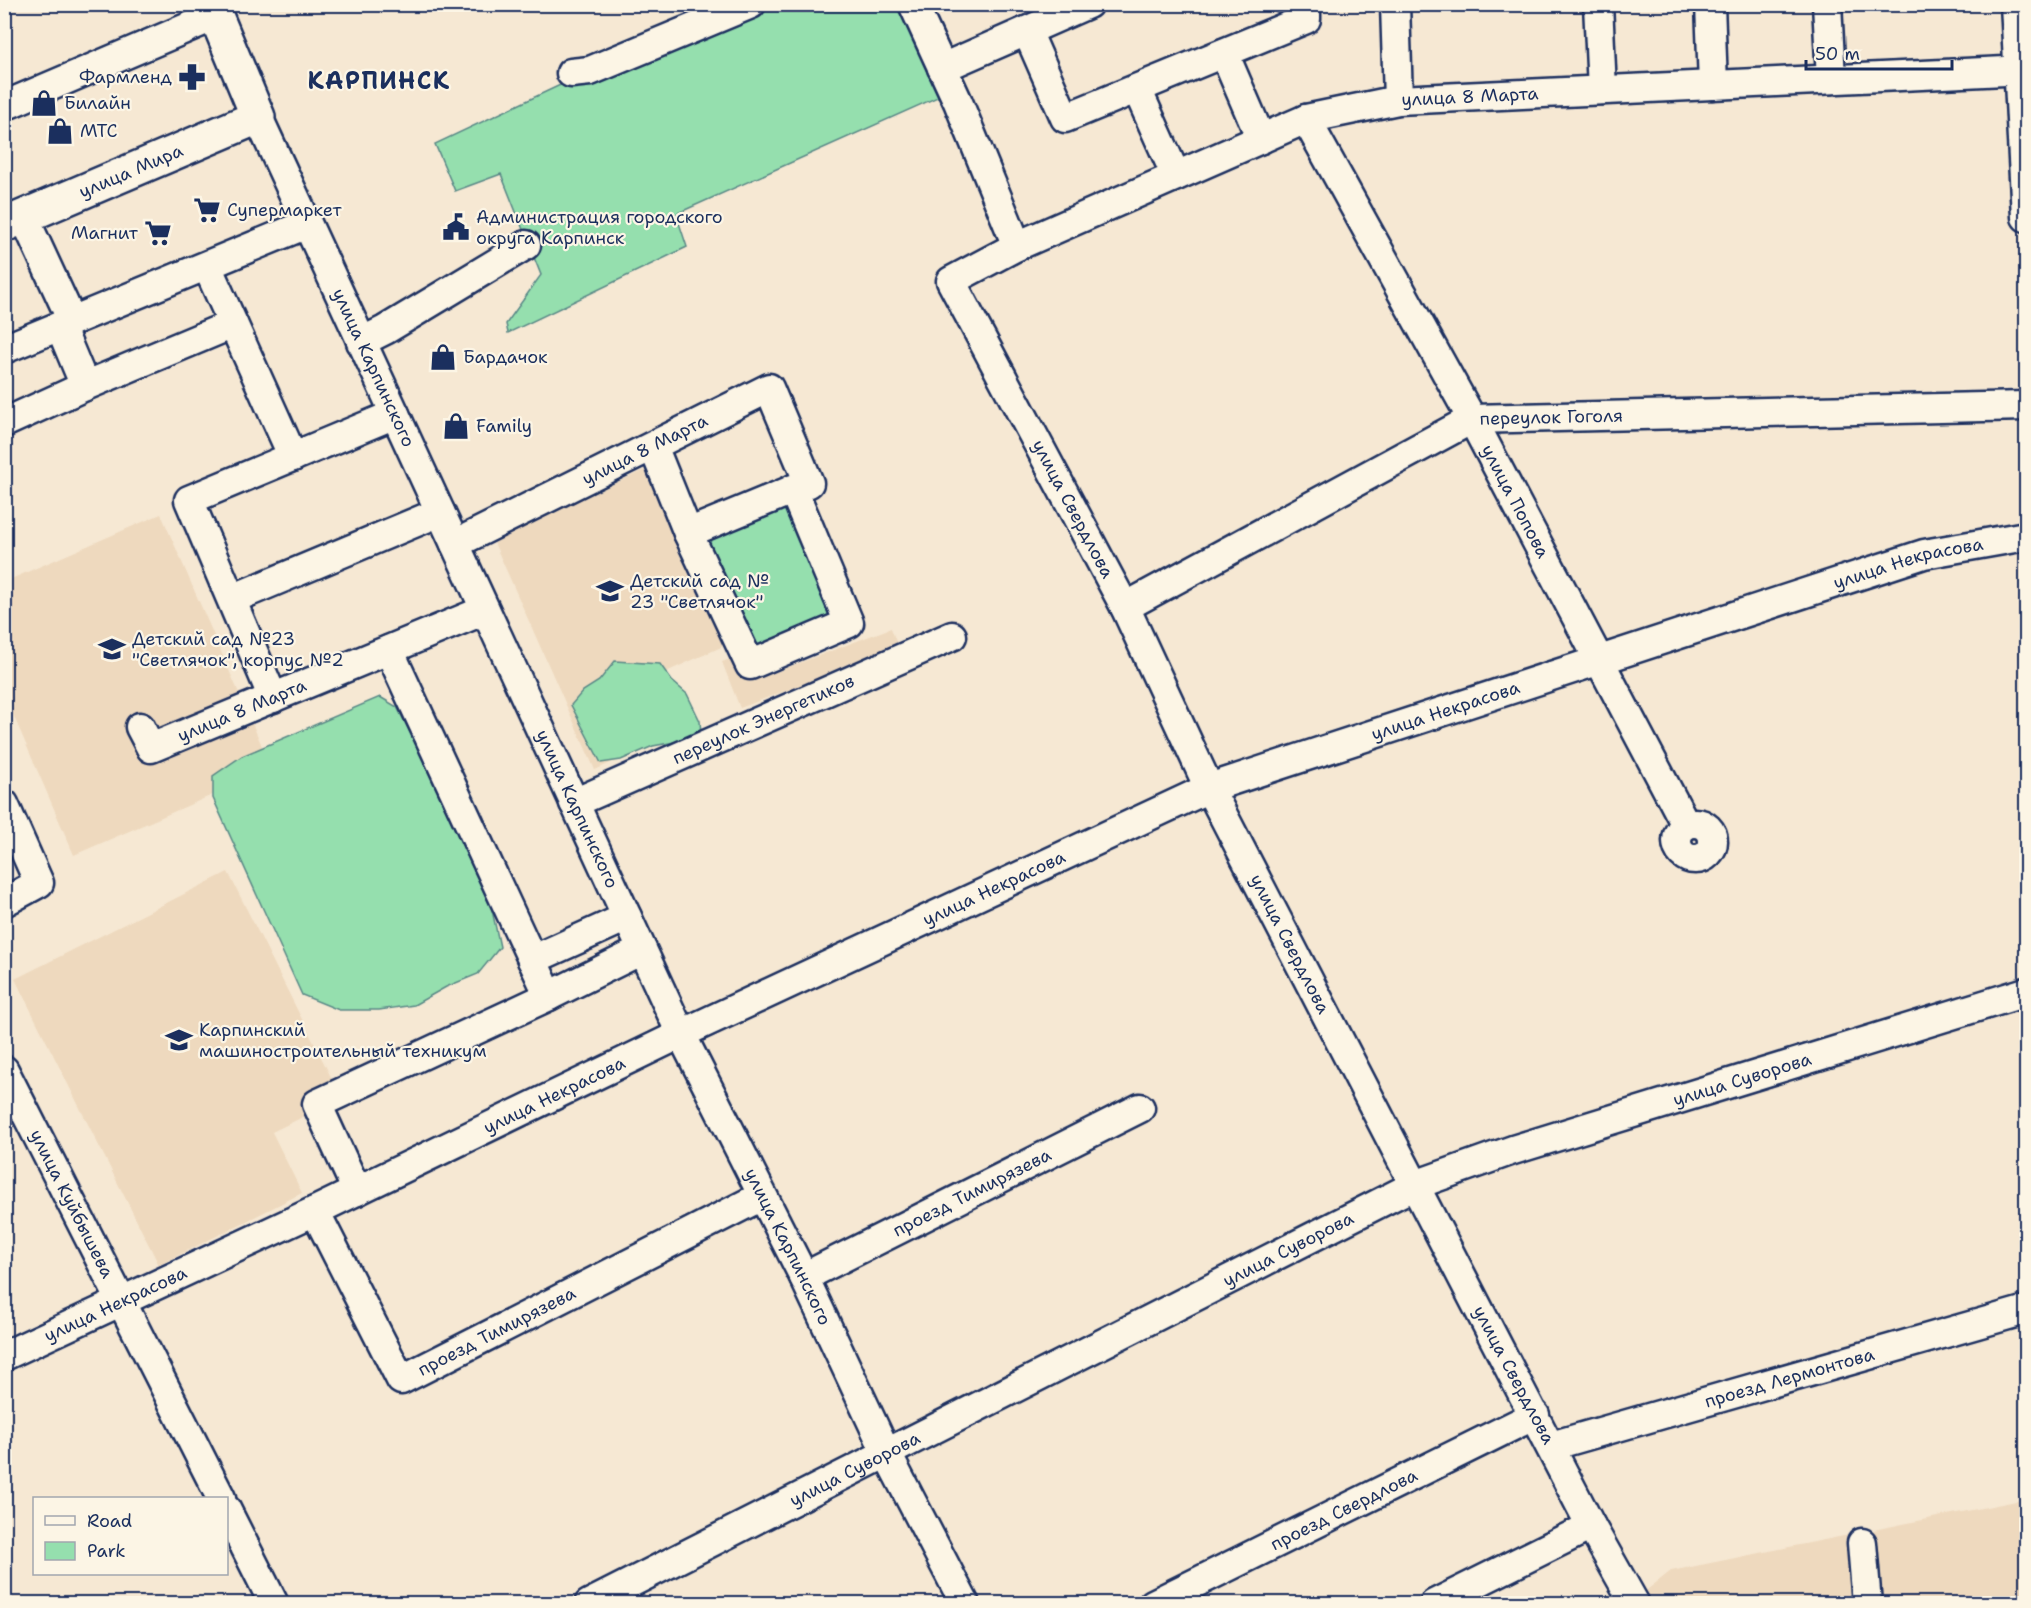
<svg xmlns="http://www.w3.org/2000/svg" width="2031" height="1608" font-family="'Shantell Sans',sans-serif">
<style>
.built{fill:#eed9be}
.green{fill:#95dfae;stroke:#588786;stroke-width:1.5}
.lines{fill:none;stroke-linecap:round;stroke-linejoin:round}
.minor-casing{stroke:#1b2f5e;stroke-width:33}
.major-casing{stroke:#1b2f5e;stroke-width:38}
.minor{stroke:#fcf5e5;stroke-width:28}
.major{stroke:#fcf5e5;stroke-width:33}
.labels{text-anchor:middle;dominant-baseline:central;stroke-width:4.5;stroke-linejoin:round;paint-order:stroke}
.poi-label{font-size:18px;fill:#1b2f5e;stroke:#fcf5e5;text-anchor:start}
.street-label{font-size:18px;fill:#1b2f5e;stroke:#fcf5e5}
.district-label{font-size:24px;font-weight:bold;letter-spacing:1.5px;fill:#1b2f5e;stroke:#fcf5e5}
</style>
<rect width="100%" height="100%" fill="#f6e8d3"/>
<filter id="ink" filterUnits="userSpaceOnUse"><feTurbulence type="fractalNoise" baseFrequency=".0167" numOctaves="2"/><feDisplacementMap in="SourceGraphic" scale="12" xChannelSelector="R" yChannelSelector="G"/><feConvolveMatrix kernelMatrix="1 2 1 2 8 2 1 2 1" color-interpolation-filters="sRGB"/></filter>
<g filter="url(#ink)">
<path class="built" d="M649,468L728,644L666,672L690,727L595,770L492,538Z
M161,514L272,769L74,855L5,696L4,602L11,579Z
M891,628L901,655L867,660L740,708L722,662L740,655L750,682Z
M228,872L335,1085L303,1101L309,1114L272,1132L302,1193L159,1265L15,979Z
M2026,1499V1603L1629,1604L1671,1571Z"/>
<path class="green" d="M773,5H897L940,96L676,214L687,247L508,333L506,324L541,275L501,174L455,191L435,144L590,71L626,66Z
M791,504L836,613L752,648L706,540Z
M615,661L660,664L672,681L687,694L700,721L701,734L686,740L653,746L621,760L601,763L571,705L583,691L599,681Z
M380,697L397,707L414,740L492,910L500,947L478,974L446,987L414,1005L379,1010H339L302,995L213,798V776L242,756Z"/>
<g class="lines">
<defs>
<g id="minor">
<path d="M913,4L958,102L1017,246"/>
<path d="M1395,4L1398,100"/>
<path d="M1598,4L1602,90"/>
<path d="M1710,4L1713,85"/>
<path d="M1827,4L1831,79"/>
<path d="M2015,4L2026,217"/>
<path d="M1027,31L1065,118L1306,19V4"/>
<path d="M1224,53L1261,139"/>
<path d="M942,68L1088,4"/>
<path d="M571,73L590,71L751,4"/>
<path d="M1137,89L1176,176"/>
<path d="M4,106L215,16"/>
<path id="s1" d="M258,117L681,1034L804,1277L887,1454L965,1604"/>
<path id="s2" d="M1306,119L1472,419L1686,825"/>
<path d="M24,217L72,321"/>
<path d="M207,266L293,457"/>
<path d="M60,326L85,386L233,324"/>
<path d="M361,342L385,330L526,245"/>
<path d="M4,349L307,224"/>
<path d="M4,423L85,386"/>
<path d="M688,533L750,665L849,623L793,489"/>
<path id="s3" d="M455,544L769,388L809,483L688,533L653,446"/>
<path d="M232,599L440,512"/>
<path id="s4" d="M1125,607L1472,419L2026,406"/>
<path d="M273,698L189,500L395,414"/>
<path id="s5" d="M140,727L151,748L485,610"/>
<path id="s6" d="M574,803L952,636"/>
<path d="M4,804L39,883L4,902"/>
<circle cx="1695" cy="841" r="18"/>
<path d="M532,960L627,917"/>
<path d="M549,996L642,950"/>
<path id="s7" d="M4,1070L221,1498"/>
<path d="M357,1191L317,1104L549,996L389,650"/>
<path id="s8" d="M315,1211L401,1380L762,1196"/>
<path id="s9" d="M804,1277L1140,1108"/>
<path id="s10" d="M4,1356L315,1211L681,1034L1209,788L1924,554L2026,536"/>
<path id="s11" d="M1551,1446L2026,1310"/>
<path d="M226,1509L274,1604"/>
<path d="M1862,1543L1867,1604"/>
<path id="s12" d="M589,1604L1415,1185L1513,1150L2026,992"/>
<path id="s13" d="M1153,1604L1535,1415"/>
<path d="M1434,1604L1591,1526"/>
<path id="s14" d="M1635,1604L1591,1526L1209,788L1125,607L951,281L1017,246L1306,119L1398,100L2026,70"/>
</g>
<g id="major">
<path id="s15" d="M4,225L258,117L211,4"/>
</g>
</defs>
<use href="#minor" class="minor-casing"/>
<use href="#major" class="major-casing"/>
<use href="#minor" class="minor"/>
<use href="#major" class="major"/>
</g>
</g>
<defs>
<symbol id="pharmacy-bare" viewBox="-9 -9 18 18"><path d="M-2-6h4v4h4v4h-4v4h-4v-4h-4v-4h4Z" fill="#1b2f5e" stroke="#fcf5e5" stroke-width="2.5" paint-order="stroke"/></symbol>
<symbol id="shop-bare" viewBox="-9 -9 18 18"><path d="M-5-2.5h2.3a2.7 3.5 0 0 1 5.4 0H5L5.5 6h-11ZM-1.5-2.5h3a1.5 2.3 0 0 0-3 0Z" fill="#1b2f5e" stroke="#fcf5e5" stroke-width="2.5" paint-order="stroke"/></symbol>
<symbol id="supermarket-bare" viewBox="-9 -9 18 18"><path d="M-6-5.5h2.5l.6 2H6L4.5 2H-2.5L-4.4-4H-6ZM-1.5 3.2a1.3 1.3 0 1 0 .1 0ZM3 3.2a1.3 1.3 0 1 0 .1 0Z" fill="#1b2f5e" stroke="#fcf5e5" stroke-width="2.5" paint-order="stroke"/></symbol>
<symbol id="civic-bare" viewBox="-9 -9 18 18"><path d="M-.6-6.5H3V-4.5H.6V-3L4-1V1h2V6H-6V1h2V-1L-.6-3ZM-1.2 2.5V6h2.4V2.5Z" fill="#1b2f5e" stroke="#fcf5e5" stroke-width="2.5" paint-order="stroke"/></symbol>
<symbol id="school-bare" viewBox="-9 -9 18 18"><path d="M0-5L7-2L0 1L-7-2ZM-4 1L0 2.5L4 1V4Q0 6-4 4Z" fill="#1b2f5e" stroke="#fcf5e5" stroke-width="2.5" paint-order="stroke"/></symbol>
<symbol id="university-bare" viewBox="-9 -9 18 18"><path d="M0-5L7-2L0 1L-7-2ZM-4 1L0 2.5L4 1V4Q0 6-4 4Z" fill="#1b2f5e" stroke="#fcf5e5" stroke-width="2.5" paint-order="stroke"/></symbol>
</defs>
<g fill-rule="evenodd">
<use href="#pharmacy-bare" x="173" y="58" width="38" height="38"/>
<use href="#shop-bare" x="25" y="84" width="38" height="38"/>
<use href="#shop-bare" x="41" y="112" width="38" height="38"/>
<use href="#supermarket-bare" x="188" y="191" width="38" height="38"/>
<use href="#civic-bare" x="437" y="208" width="38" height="38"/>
<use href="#supermarket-bare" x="139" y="214" width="38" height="38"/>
<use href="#shop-bare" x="424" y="338" width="38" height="38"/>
<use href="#shop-bare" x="437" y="407" width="38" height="38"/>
<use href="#school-bare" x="591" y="572" width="38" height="38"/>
<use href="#school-bare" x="93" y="630" width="38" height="38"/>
<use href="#university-bare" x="160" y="1021" width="38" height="38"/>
</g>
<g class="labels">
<g class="poi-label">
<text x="172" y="77" text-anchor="end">Фармленд</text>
<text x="64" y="103">Билайн</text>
<text x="80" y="131">МТС</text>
<text x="227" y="210">Супермаркет</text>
<text x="476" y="217">Администрация городского<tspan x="476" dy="21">округа Карпинск</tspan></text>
<text x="138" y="233" text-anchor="end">Магнит</text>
<text x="463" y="357">Бардачок</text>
<text x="476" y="426">Family</text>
<text x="630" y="581">Детский сад №<tspan x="630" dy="21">23 "Светлячок"</tspan></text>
<text x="132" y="639">Детский сад №23<tspan x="132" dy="21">"Светлячок", корпус №2</tspan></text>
<text x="199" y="1030">Карпинский<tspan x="199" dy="21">машиностроительный техникум</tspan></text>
</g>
<g class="street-label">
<text stroke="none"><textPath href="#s14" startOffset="2046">улица 8 Марта</textPath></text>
<text stroke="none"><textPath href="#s15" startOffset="138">улица Мира</textPath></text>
<text stroke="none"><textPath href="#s1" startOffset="276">улица Карпинского</textPath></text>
<text stroke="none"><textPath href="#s4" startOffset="474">переулок Гоголя</textPath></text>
<text stroke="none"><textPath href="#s3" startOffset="212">улица 8 Марта</textPath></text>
<text stroke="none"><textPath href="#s2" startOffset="436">улица Попова</textPath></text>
<text transform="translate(1073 509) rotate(62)">улица Свердлова</text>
<text stroke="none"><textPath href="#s10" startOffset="2067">улица Некрасова</textPath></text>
<text stroke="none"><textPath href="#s10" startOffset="1581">улица Некрасова</textPath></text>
<text stroke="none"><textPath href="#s5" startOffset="122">улица 8 Марта</textPath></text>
<text stroke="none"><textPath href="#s6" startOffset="207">переулок Энергетиков</textPath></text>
<text stroke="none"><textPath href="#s1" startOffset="762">улица Карпинского</textPath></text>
<text stroke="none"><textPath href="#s10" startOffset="1095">улица Некрасова</textPath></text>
<text transform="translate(1290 944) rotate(63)">улица Свердлова</text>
<text stroke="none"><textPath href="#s12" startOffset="1270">улица Суворова</textPath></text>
<text stroke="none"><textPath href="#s10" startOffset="609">улица Некрасова</textPath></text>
<text stroke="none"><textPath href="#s9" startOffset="188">проезд Тимирязева</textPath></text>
<text stroke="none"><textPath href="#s7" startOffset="150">улица Куйбышева</textPath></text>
<text stroke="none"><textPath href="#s1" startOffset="1248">улица Карпинского</textPath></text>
<text stroke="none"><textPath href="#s12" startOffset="784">улица Суворова</textPath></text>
<text stroke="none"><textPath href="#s10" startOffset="123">улица Некрасова</textPath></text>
<text stroke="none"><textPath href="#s8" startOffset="297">проезд Тимирязева</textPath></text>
<text transform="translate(1514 1375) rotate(62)">улица Свердлова</text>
<text stroke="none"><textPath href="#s11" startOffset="248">проезд Лермонтова</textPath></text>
<text stroke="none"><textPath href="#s12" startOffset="298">улица Суворова</textPath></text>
<text stroke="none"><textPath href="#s13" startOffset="213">проезд Свердлова</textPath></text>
</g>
<g class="district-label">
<text x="379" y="81">КАРПИНСК</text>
</g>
</g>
<rect width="2031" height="1608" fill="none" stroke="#fcf5e5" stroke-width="24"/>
<rect x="12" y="12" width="2007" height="1584" fill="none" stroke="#1b2f5e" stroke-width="2" filter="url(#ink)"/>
<rect x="33" y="1497" width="195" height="78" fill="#fcf5e5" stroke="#a2a6af" stroke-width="1.5"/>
<rect x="45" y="1516" width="30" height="9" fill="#fcf5e5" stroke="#a2a6af" stroke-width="1.5"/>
<text x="87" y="1527" font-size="18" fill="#1b2f5e">Road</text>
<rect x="45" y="1542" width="30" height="18" fill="#95dfae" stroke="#a2a6af" stroke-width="1.5"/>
<text x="87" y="1557" font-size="18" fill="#1b2f5e">Park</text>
<path d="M1806 60v9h146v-9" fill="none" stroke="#1b2f5e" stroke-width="3"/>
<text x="1815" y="60" font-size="18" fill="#1b2f5e" stroke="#fcf5e5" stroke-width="4.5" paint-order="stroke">50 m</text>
</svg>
